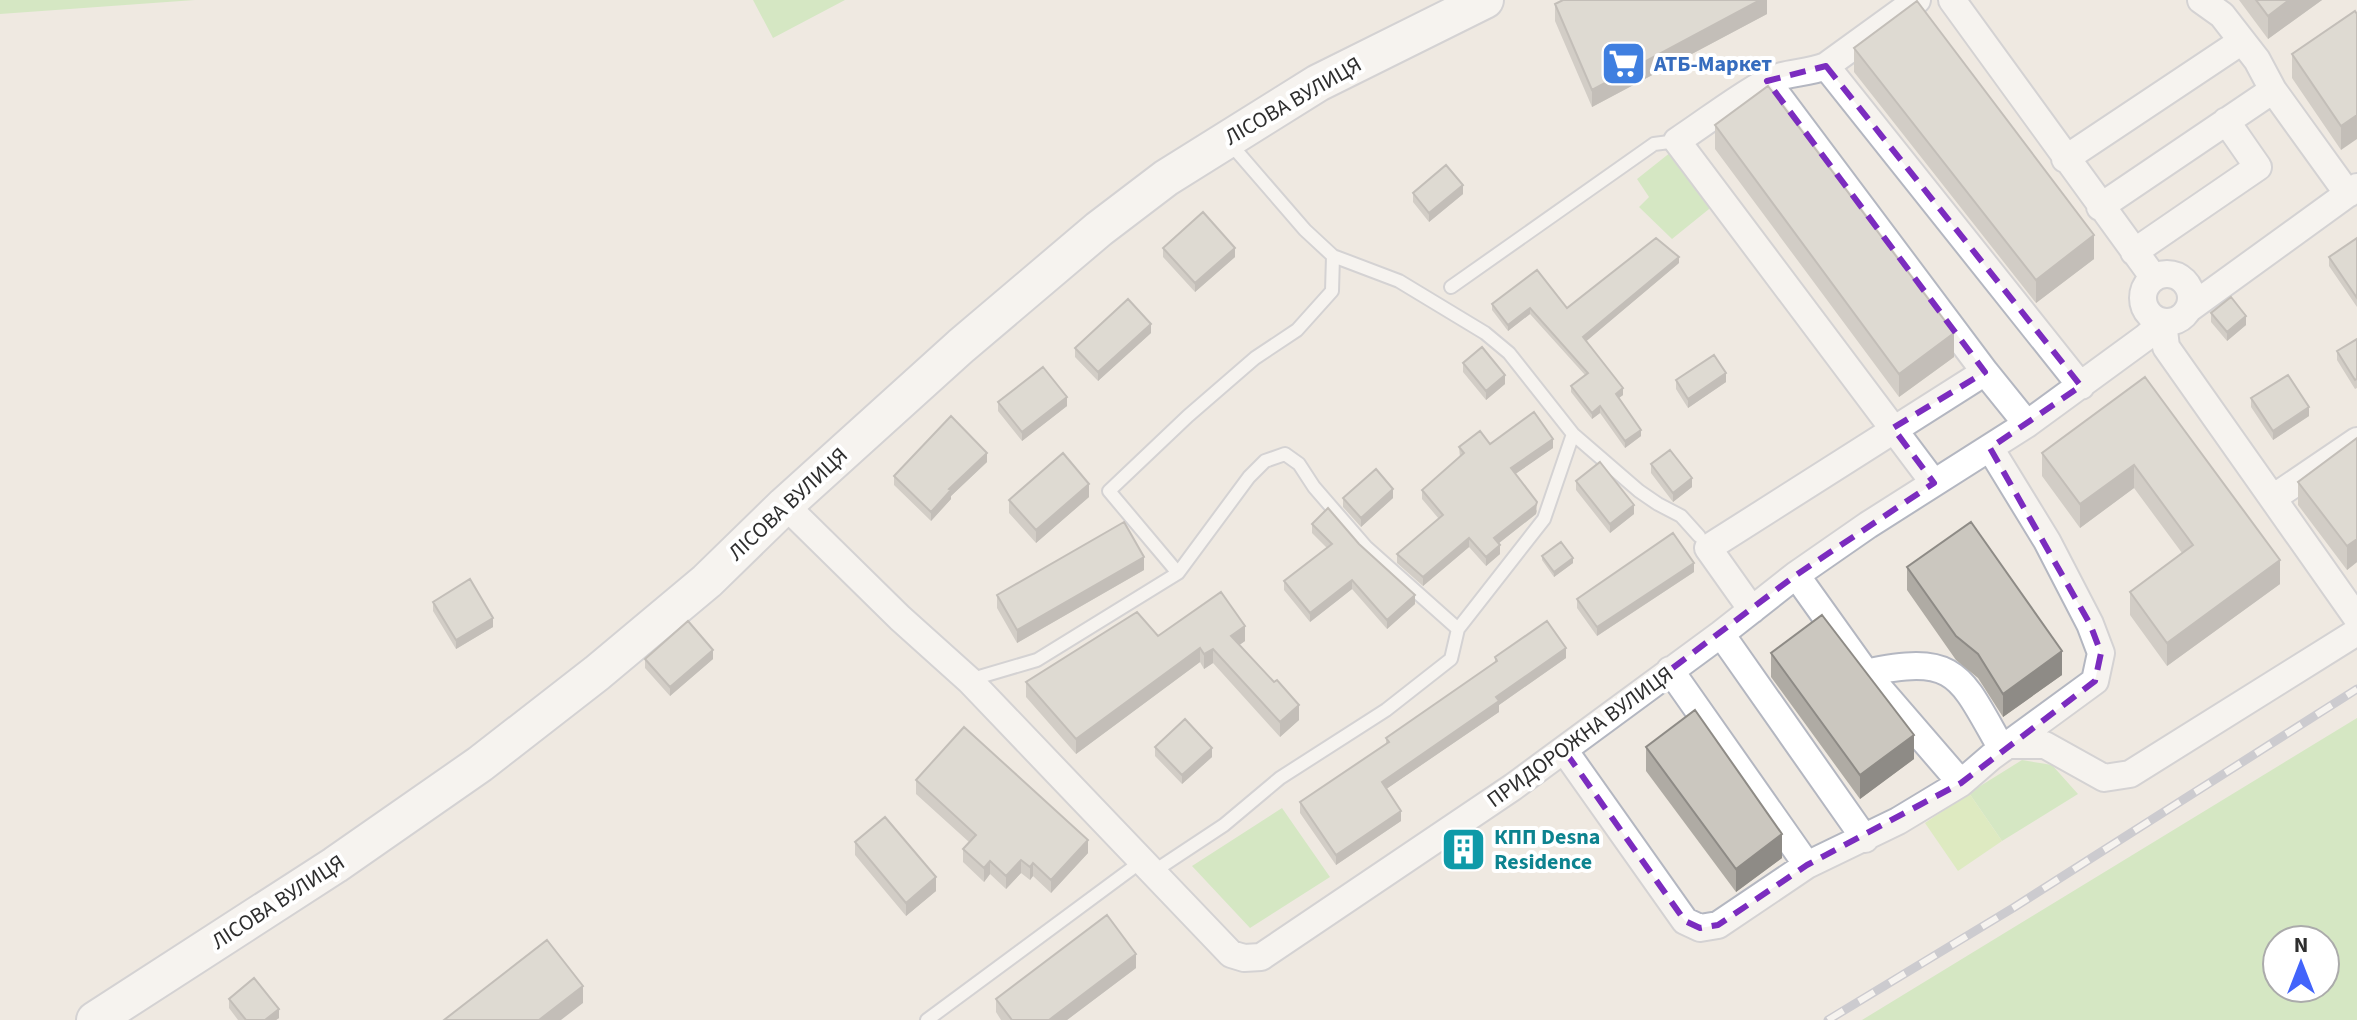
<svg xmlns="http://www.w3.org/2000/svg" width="2357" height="1020" font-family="'Source Sans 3',sans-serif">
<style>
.green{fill:#b6e59e;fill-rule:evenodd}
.pitch{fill:#c9ec9a}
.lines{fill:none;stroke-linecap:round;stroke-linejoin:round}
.lane-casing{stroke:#b4b7c1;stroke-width:16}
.street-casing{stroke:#b4b7c1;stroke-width:30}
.secondary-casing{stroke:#b4b7c1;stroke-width:40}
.lane{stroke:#fff;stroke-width:12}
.street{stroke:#fff;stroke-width:26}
.secondary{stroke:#fff;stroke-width:36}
.rail-casing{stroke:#a3a6b8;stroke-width:9}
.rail{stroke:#fff;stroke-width:6;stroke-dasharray:18;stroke-linecap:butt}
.wall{fill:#afaba4}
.shaded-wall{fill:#8e8b86}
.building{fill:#cbc7bf;stroke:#8e8b86;stroke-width:2}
.marked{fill:none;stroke:#7b2cbf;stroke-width:6;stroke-dasharray:16 10;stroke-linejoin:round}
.labels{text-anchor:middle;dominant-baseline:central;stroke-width:8;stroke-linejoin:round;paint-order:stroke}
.shop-label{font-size:22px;font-weight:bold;fill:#366cbe;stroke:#fff;text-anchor:start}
.street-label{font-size:22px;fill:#2e2e2e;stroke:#fff}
.culture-label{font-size:22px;font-weight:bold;fill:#0d838f;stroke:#fff;text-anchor:start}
</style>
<rect width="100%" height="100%" fill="#efe9e1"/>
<path class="green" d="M0,0H195L0,14Z
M753,0H845L773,38Z
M1671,152L1714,205L1672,239L1639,207L1649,197L1637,179Z
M2357,718V1020H1862ZM2277,940H2325V988H2277Z
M2022,760L2052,765L2078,794L2002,841L1969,793Z
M1282,808L1330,877L1250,928L1192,866Z"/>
<path class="pitch" d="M1969,793L2002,841L1958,871L1925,823Z"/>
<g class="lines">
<defs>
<path id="lane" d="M1451,287L1654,144L1677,141
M1573,434L1639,491L1658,504L1681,516L1699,536
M1178,573L1109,491L1188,416L1255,358L1297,330L1332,291L1333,256
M969,680L1037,660L1178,573L1249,477L1265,461L1285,454L1299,464L1314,487L1366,547L1458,629
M1153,872L1224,825L1280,778L1386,710L1451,659L1458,629L1544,519L1573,434L1509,353L1485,333L1399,281L1333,256L1305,230L1228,141
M927,1020L1142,861"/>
<path id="street" d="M1917,0L1826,66C1806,74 1784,72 1766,82C1735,99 1706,122 1677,141L1934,483
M1952,0L2154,278
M2201,0L2222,15L2257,60L2273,90L2348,194
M1826,66L2081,386
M1767,81L1985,372
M2065,159L2242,41
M2100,207L2273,90
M2134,252L2258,167L2226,121
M2143 298a24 24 0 1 1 48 0a24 24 0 1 1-48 0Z
M2190,308L2357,187
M2163,322L2166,347L2357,618
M2273,498L2357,441
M785,505L900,618L969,680L1231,954L1244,958L1261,957L1513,787L1721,634L1796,575L1868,525L2027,424L2146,337L2163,322
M1752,610L1708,548L1985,372L2027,424
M1721,634L1865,839
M1670,670L1807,865
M1866,673C1958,653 1960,676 2002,749
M2007,745H2045L2104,778L2130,774L2357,632
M1564,750L1685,921L1700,928L1718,925L1807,865L1898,821L1961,783L1866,673L1796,575
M1961,783L1991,757L2095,681L2101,653L2090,624L2047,541L1990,448"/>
<path id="secondary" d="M95,1020L335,865L480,764L597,673L707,581L785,505L961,346L1099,229L1166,178L1318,83L1485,0"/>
</defs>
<use href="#lane" class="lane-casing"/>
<use href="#street" class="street-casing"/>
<use href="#secondary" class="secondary-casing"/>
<use href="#lane" class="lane"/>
<use href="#street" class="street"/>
<use href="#secondary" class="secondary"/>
<defs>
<path id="rail" d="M1828,1020L2013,908L2357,689"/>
</defs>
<use href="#rail" class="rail-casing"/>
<use href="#rail" class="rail"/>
</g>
<path class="wall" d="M1767,0V14L1592,107L1555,21V4Z
M2239,0H2322L2268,39Z
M2355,11L2341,150L2292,78V54Z
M1854,48L2094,259L2036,303L1854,72Z
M1715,125L1954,357L1899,397L1715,149Z
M1413,193L1463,194L1429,222L1413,202Z
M2357,238V307L2329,266V257Z
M1163,248L1235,257L1195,292L1163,257Z
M1679,263L1586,341L1623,395L1619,398L1641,436L1625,448L1600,413L1592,419L1571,392V386L1585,375L1530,314L1508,331L1492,310V304L1567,308Z
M2211,313L2246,325L2227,341L2211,322Z
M1151,333L1098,381L1075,357V348Z
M2357,339V388L2355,389L2337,360V351Z
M1463,363L1505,384L1486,400L1463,372Z
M2145,377L2280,584L2167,666L2130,615V592L2182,553L2134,488L2080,528L2042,476V453Z
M1676,380L1726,382L1688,408L1676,389Z
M2251,398L2309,416L2273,440L2251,407Z
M998,402L1067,406L1022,441L998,411Z
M2357,438V562L2347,570L2298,505V482Z
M1490,444L1553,448L1515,474L1537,511L1536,514L1499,543L1500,554L1486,566L1469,547L1423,586L1397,563V554L1439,519L1422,499V490L1460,457L1459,447Z
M987,462L951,496V499L931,521L894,485V476Z
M1651,464L1692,487L1673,502L1651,473Z
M1576,481L1634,514L1610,533L1576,490Z
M1089,497L1036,543L1009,513V500Z
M1343,498H1393L1361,527L1343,507Z
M1312,524L1359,544L1415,604L1387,629L1352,589L1310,622L1284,590V581L1327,548L1312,533Z
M1542,556L1573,563L1554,577L1542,560Z
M1907,567L2062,675L2003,717L1978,678L1956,660L1907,590Z
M1144,570L1017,643L997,608V595Z
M1694,572L1597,636L1577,608V599Z
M433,602L493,627L456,649L433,611Z
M1158,636L1245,641L1239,645L1299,720L1280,737L1213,663L1204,669L1200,662L1076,754L1026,697V682Z
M1771,653L1914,759L1860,799L1771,677Z
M1495,657L1566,658L1499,705V712L1386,789L1401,821L1336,865L1300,813V802L1386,744V738L1495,662Z
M645,659H713L670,696L645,668Z
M1155,747L1212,757L1182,784L1155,756Z
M1646,747L1782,858L1736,892L1646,771Z
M916,780L1088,853L1051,893L1033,876L1030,880L1021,873L1006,889L990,874L984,882L963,862V849L969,842L916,794Z
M855,842L936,891L906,916L855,855Z
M1136,968L1067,1020H1001L996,1012V999Z
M229,999L279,1018L276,1020H238L229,1008Z"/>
<path class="shaded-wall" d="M1760,0H1767V14L1592,107V90Z
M2289,0H2322L2268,39V16Z
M2357,115V139L2341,150V126Z
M1463,185V194L1429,222V213Z
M2094,235V259L2036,303V280Z
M1235,248V257L1195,292V283Z
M1679,257V263L1583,344V337Z
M1530,308V314L1508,331V325Z
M2246,316V325L2227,341V332Z
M1151,324V333L1098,381V372Z
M1954,333V357L1899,397V374Z
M1726,373V382L1688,408V399Z
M1505,375V384L1486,400V391Z
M1623,388V395L1616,400V394Z
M1067,397V406L1022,441V432Z
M1600,406V413L1592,419V413Z
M2309,407V416L2273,440V431Z
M1641,430V436L1625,448V441Z
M1553,439V448L1511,477V468Z
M987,453V462L951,496V499L931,521V512L949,489Z
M2134,465V488L2080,528V504Z
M1692,478V487L1673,502V493Z
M1089,484V497L1036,543V530Z
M1393,489V498L1361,527V518Z
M1537,502L1536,514L1494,547V538Z
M1634,505V514L1610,533V524Z
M1469,538V547L1423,586V577Z
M2357,539V562L2347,570V546Z
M1500,545V554L1486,566V557Z
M1144,557V570L1017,643V630Z
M1573,558V563L1554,577V572Z
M2280,560V584L2167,666V643Z
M1694,563V572L1597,636V627Z
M1352,580V589L1310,622V613Z
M1415,595V604L1387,629V620Z
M493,618V627L456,649V640Z
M1245,626V641L1231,651V636Z
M1200,648V662L1076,754V739Z
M1566,648V658L1499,705V712L1382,792V782L1496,697Z
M1213,649V663L1204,669V654Z
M713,650V659L670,696V687Z
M2062,651V675L2003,717V694Z
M1299,705V720L1280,737V722Z
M1914,735V759L1860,799V775Z
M1212,748V757L1182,784V775Z
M1401,811V821L1336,865V855Z
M1782,834V858L1736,892V869Z
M1088,840V853L1051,893V880Z
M1021,860V873L1006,889V876Z
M990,861V874L984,882V868Z
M1033,863V876L1030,880V867Z
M936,877V891L906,916V903Z
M1136,954V968L1067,1020H1049Z
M583,986V1003L561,1020H539Z
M279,1009V1018L276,1020H265Z"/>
<path class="building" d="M1563,0H1760L1592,90L1555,4Z
M2256,0H2289L2268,16Z
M1917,1L2094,235L2036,280L1854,48Z
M2355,11L2357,14V115L2341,126L2292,54Z
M1768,86L1954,333L1899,374L1715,125Z
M1446,165L1463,185L1429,213L1413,193Z
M1203,212L1235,248L1195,283L1163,248Z
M1656,238L1679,257L1583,337L1623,388L1616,394L1641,430L1625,441L1600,406L1592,413L1571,386L1588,373L1530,308L1508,325L1492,304L1537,270L1567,308Z
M2357,238V298L2329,257Z
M2231,297L2246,316L2227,332L2211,313Z
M1128,299L1151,324L1098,372L1075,348Z
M2357,339V379L2355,380L2337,351Z
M1482,347L1505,375L1486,391L1463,363Z
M1714,355L1726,373L1688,399L1676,380Z
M1043,367L1067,397L1022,432L998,402Z
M2288,375L2309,407L2273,431L2251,398Z
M2145,377L2280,560L2167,643L2130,592L2193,545L2134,465L2080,504L2042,453Z
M1534,412L1553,439L1511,468L1537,502L1536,505L1494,538L1500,545L1486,557L1469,538L1423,577L1397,554L1443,515L1422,490L1464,453L1459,447L1480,431L1490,444Z
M951,416L987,453L949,489L951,490L931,512L894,476Z
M2357,438V539L2347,546L2298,482Z
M1670,450L1692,478L1673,493L1651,464Z
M1063,453L1089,484L1036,530L1009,500Z
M1600,462L1634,505L1610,524L1576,481Z
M1376,469L1393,489L1361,518L1343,498Z
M1328,508L1359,544L1415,595L1387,620L1352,580L1310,613L1284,581L1332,544L1312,524Z
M1124,522L1144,557L1017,630L997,595Z
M1971,522L2062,651L2003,694L1978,654L1956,636L1907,567Z
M1673,533L1694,563L1597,627L1577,599Z
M1561,542L1573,558L1554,572L1542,556Z
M470,579L493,618L456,640L433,602Z
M1221,592L1245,626L1231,636L1274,682L1277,680L1299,705L1280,722L1213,649L1204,654L1200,648L1076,739L1026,682L1137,612L1158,636Z
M1822,615L1914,735L1860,775L1771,653Z
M688,621L713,650L670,687L645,659Z
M1547,621L1566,648L1496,697L1499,701L1382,782L1401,811L1336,855L1300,802L1389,742L1386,738L1497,661L1495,657Z
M1695,710L1782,834L1736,869L1646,747Z
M1185,719L1212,748L1182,775L1155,747Z
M964,727L1088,840L1051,880L1033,863L1030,867L1021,860L1006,876L990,861L984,868L963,849L976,835L916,780Z
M885,817L936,877L906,903L855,842Z
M1107,915L1136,954L1049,1020H1012L996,999Z
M547,940L583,986L539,1020H444Z
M254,978L279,1009L265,1020H246L229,999Z"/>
<path d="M0 0H2357V1020H0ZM1826,66L2081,386L1990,448L2090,624L2101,653L2095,681L1961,783L1807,865L1718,925L1700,928L1685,921L1564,750L1796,575L1934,483L1893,428L1985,372L1767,81Z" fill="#efe9e1" fill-opacity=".55" fill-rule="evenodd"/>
<path class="marked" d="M1826,66L2081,386L1990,448L2090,624L2101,653L2095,681L1961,783L1807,865L1718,925L1700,928L1685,921L1564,750L1796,575L1934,483L1893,428L1985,372L1767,81Z"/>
<defs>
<symbol id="supermarket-square" viewBox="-11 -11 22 22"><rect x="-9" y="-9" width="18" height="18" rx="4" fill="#3f7fe0" stroke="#fff"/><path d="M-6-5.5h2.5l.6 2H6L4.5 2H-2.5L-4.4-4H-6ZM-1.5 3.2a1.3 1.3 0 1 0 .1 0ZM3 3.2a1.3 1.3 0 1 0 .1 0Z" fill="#fff"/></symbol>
<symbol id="building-square" viewBox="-11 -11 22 22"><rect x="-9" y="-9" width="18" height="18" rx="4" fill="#0f9aa8" stroke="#fff"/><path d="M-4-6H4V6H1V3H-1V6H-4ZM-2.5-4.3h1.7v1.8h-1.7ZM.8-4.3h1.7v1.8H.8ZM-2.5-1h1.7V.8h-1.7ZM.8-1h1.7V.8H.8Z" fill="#fff"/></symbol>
</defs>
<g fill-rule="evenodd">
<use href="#supermarket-square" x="1598" y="38" width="51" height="51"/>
<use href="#building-square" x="1438" y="824" width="51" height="51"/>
</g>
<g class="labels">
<g class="shop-label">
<text x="1654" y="64">АТБ-Маркет</text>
</g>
<g class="street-label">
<text transform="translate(1293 101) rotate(-30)">ЛІСОВА ВУЛИЦЯ</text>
<text transform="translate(788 504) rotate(-43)">ЛІСОВА ВУЛИЦЯ</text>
<text transform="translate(1580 737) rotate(-36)">ПРИДОРОЖНА ВУЛИЦЯ</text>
<text transform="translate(278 902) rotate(-33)">ЛІСОВА ВУЛИЦЯ</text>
</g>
<g class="culture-label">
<text x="1494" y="837">КПП Desna<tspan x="1494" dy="25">Residence</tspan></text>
</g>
</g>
<g transform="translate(2301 964)"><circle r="38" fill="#ffffff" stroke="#ababab" stroke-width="2"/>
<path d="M0-6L14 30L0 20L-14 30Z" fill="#4264fb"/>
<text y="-12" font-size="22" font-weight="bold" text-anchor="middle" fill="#2e2e2e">N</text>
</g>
</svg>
